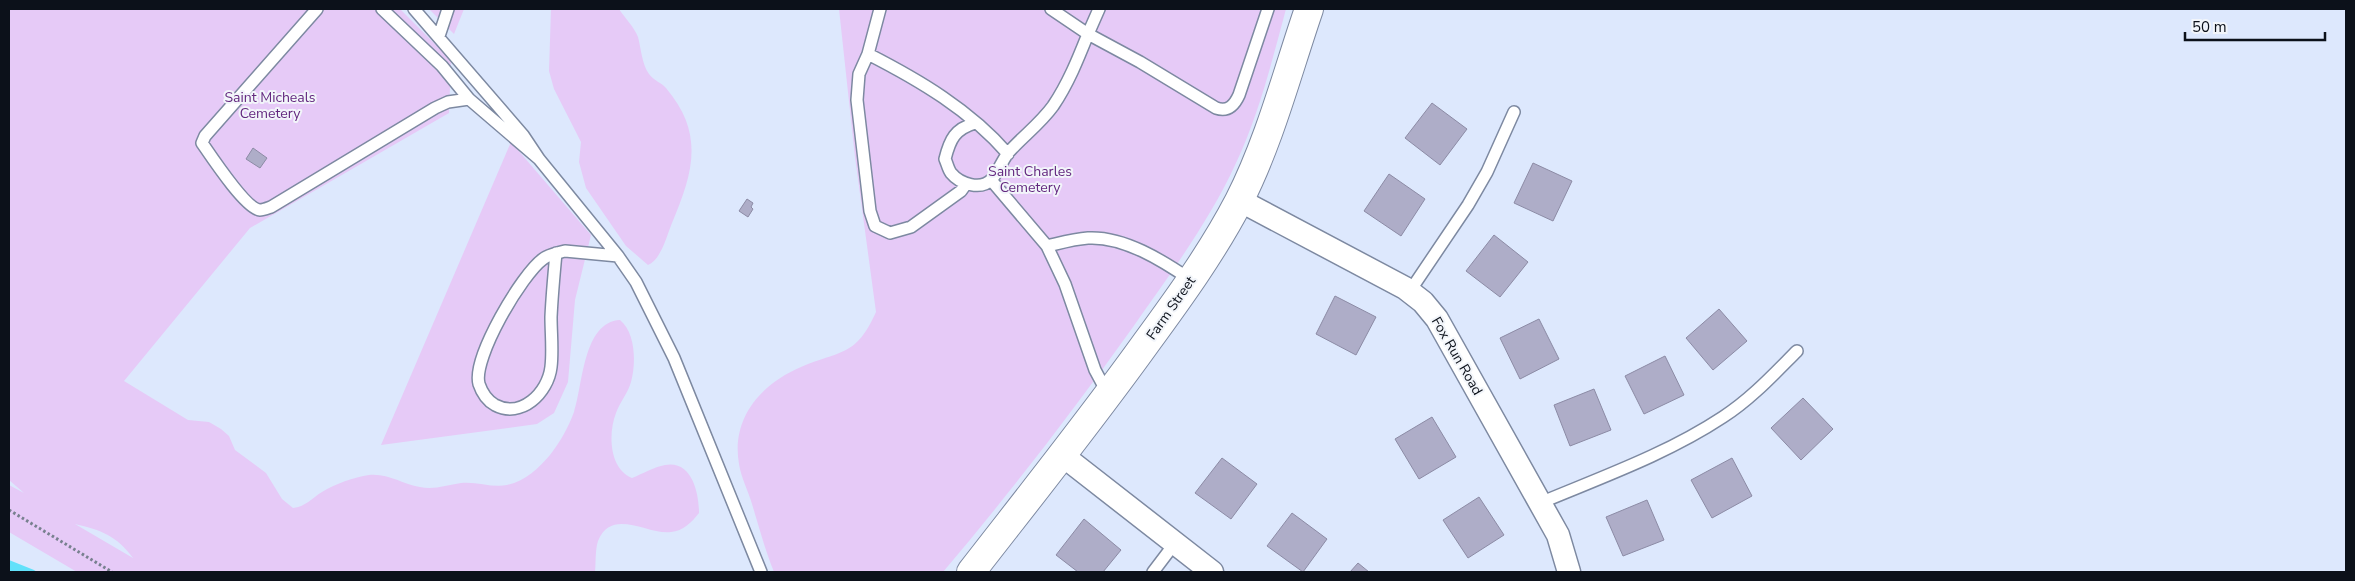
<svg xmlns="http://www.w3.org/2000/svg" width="2355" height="581" font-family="'Nunito Sans',sans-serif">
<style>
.green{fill:#e6caf7;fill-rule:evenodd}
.water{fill:#62e1fa}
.building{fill:#aeadc8;stroke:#8c8ba5}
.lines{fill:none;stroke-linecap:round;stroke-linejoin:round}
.service-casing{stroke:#7d89a1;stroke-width:14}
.minor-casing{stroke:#7d89a1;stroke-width:25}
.tertiary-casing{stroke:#7d89a1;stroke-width:30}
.path{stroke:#78808f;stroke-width:3;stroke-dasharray:2.5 2.5;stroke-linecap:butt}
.service{stroke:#fff;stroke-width:11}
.minor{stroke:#fff;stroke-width:22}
.tertiary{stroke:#fff;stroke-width:28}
.labels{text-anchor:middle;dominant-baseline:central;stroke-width:4;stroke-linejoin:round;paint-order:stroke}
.park-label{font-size:14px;fill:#63287f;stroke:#f2f5fa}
.street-label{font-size:14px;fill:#0c111a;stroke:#f2f5fa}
</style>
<rect width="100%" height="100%" fill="#dde8fd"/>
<path class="green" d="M9,9H400L451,60L449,113L250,228L124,381L188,420L209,422L221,429L229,436L235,450L266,473L282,499L293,508C305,507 312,498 322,492C335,484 354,477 369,475C388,473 402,484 420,487C434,490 447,485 461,483C476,481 492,488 507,485C524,482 539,468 550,455C560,442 568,428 574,412C583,385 583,322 620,320C636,333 636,364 631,382C628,393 620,402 616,413C608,433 609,469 632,478C642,474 654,467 665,465C692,460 699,493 699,513C692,522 683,531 671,532C647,535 612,507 598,541C595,550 596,563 595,572H77L9,532V485L24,493L9,480ZM75,524C101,530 117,536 133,558Z
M429,9H464L454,34Z
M551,9H619C625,18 634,27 638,37C641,48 642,65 649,74C653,80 662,83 666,88C705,134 693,173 672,223C667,235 661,260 648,265L626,246L586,188L579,162L581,142L554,89L549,71Z
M839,9H1286C1272,61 1259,114 1236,163C1209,222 1170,274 1133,327C1073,411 1010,493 943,572H774C765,550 759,527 752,504C748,491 741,477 739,464C731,418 761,384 801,367C841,350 856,357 876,312L855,157Z
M511,142L591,235L575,300L568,382L554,413L537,424L381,445Z"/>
<path class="water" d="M9,560L34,570L37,572H9Z"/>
<path class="building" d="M1432,103L1467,129L1440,165L1405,138Z
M253,148L267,158L260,168L246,159Z
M1533,163L1572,181L1553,221L1514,203Z
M1389,174L1425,199L1401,236L1364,211Z
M747,199L753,203L751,207L753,209L748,217L739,211Z
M1494,235L1528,262L1500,297L1466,271Z
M1335,296L1376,317L1356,355L1316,334Z
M1719,309L1747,341L1713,370L1686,338Z
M1539,319L1559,359L1520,379L1500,338Z
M1665,356L1684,395L1644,414L1625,376Z
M1594,389L1611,430L1570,446L1554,405Z
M1803,398L1833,429L1801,460L1771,428Z
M1432,417L1456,457L1419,479L1395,439Z
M1222,458L1257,484L1231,519L1195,493Z
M1732,458L1752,496L1712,518L1691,480Z
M1479,497L1504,535L1468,558L1443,520Z
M1647,500L1664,540L1623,556L1606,517Z
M1292,513L1327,539L1303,572L1267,546Z
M1084,519L1121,550L1103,572H1078L1056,555Z
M1358,563L1369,572H1350Z"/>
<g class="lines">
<defs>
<path id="service" d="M317,9L205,136L202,143C211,156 246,209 260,210C263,210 268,208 271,207L435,108L448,102L469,99
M382,9L442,66L469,99L539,159L523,135L414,9
M880,9L868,54C919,80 970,110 1008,154
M1051,9L1088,34L1099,9
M439,36L448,9
M868,54L859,74L857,100L870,211L875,226L890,233L911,227L961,191L966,184
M975,123C955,129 950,139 945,159C947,163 948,169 951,173C960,184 981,191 992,179C998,172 1002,161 1008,153C1022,137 1040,124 1053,106C1068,84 1078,59 1088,34L1140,62L1216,108C1228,112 1234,106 1239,95L1268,9
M539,159L618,256
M991,180L1047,246L1065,284L1095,370L1102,383L1110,391
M1047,246C1060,243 1074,239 1088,238C1124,236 1163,261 1191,280
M556,253C554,274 552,296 551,317C551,333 553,351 551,367C548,393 521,419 495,405C488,401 482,393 479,384C472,358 522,274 543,259C549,254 558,253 565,251L618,256L636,282L674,358L761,572
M1410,291L1468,205L1487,172L1514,112
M1540,503C1602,477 1667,454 1723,417C1751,399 1774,374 1797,351
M1153,572L1175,543"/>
<path id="minor" d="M1239,200L1405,288L1423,302L1437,319L1558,535L1569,572
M1062,455L1212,572"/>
<path id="tertiary" d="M971,572C1030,496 1090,421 1146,343C1179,298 1213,251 1239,201C1270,140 1287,73 1309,9"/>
</defs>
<use href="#service" class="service-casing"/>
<use href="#minor" class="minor-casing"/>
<use href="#tertiary" class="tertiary-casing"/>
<path class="path" d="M9,510L112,572"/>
<use href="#service" class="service"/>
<use href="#minor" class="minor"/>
<use href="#tertiary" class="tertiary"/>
</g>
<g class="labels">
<g class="park-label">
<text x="270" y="97">Saint Micheals<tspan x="270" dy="16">Cemetery</tspan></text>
<text x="1030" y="171">Saint Charles<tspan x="1030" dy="16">Cemetery</tspan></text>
</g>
<g class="street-label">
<text transform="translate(1171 308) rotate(-55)">Farm Street</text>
<text transform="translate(1457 356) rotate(60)">Fox Run Road</text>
</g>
</g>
<rect width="2355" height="581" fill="none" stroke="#0c111a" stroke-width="20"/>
<path d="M2185 32v8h140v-8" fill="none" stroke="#0c111a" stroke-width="2.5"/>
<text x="2192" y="32" font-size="15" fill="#0c111a" stroke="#f2f5fa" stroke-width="4" paint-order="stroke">50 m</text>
</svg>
